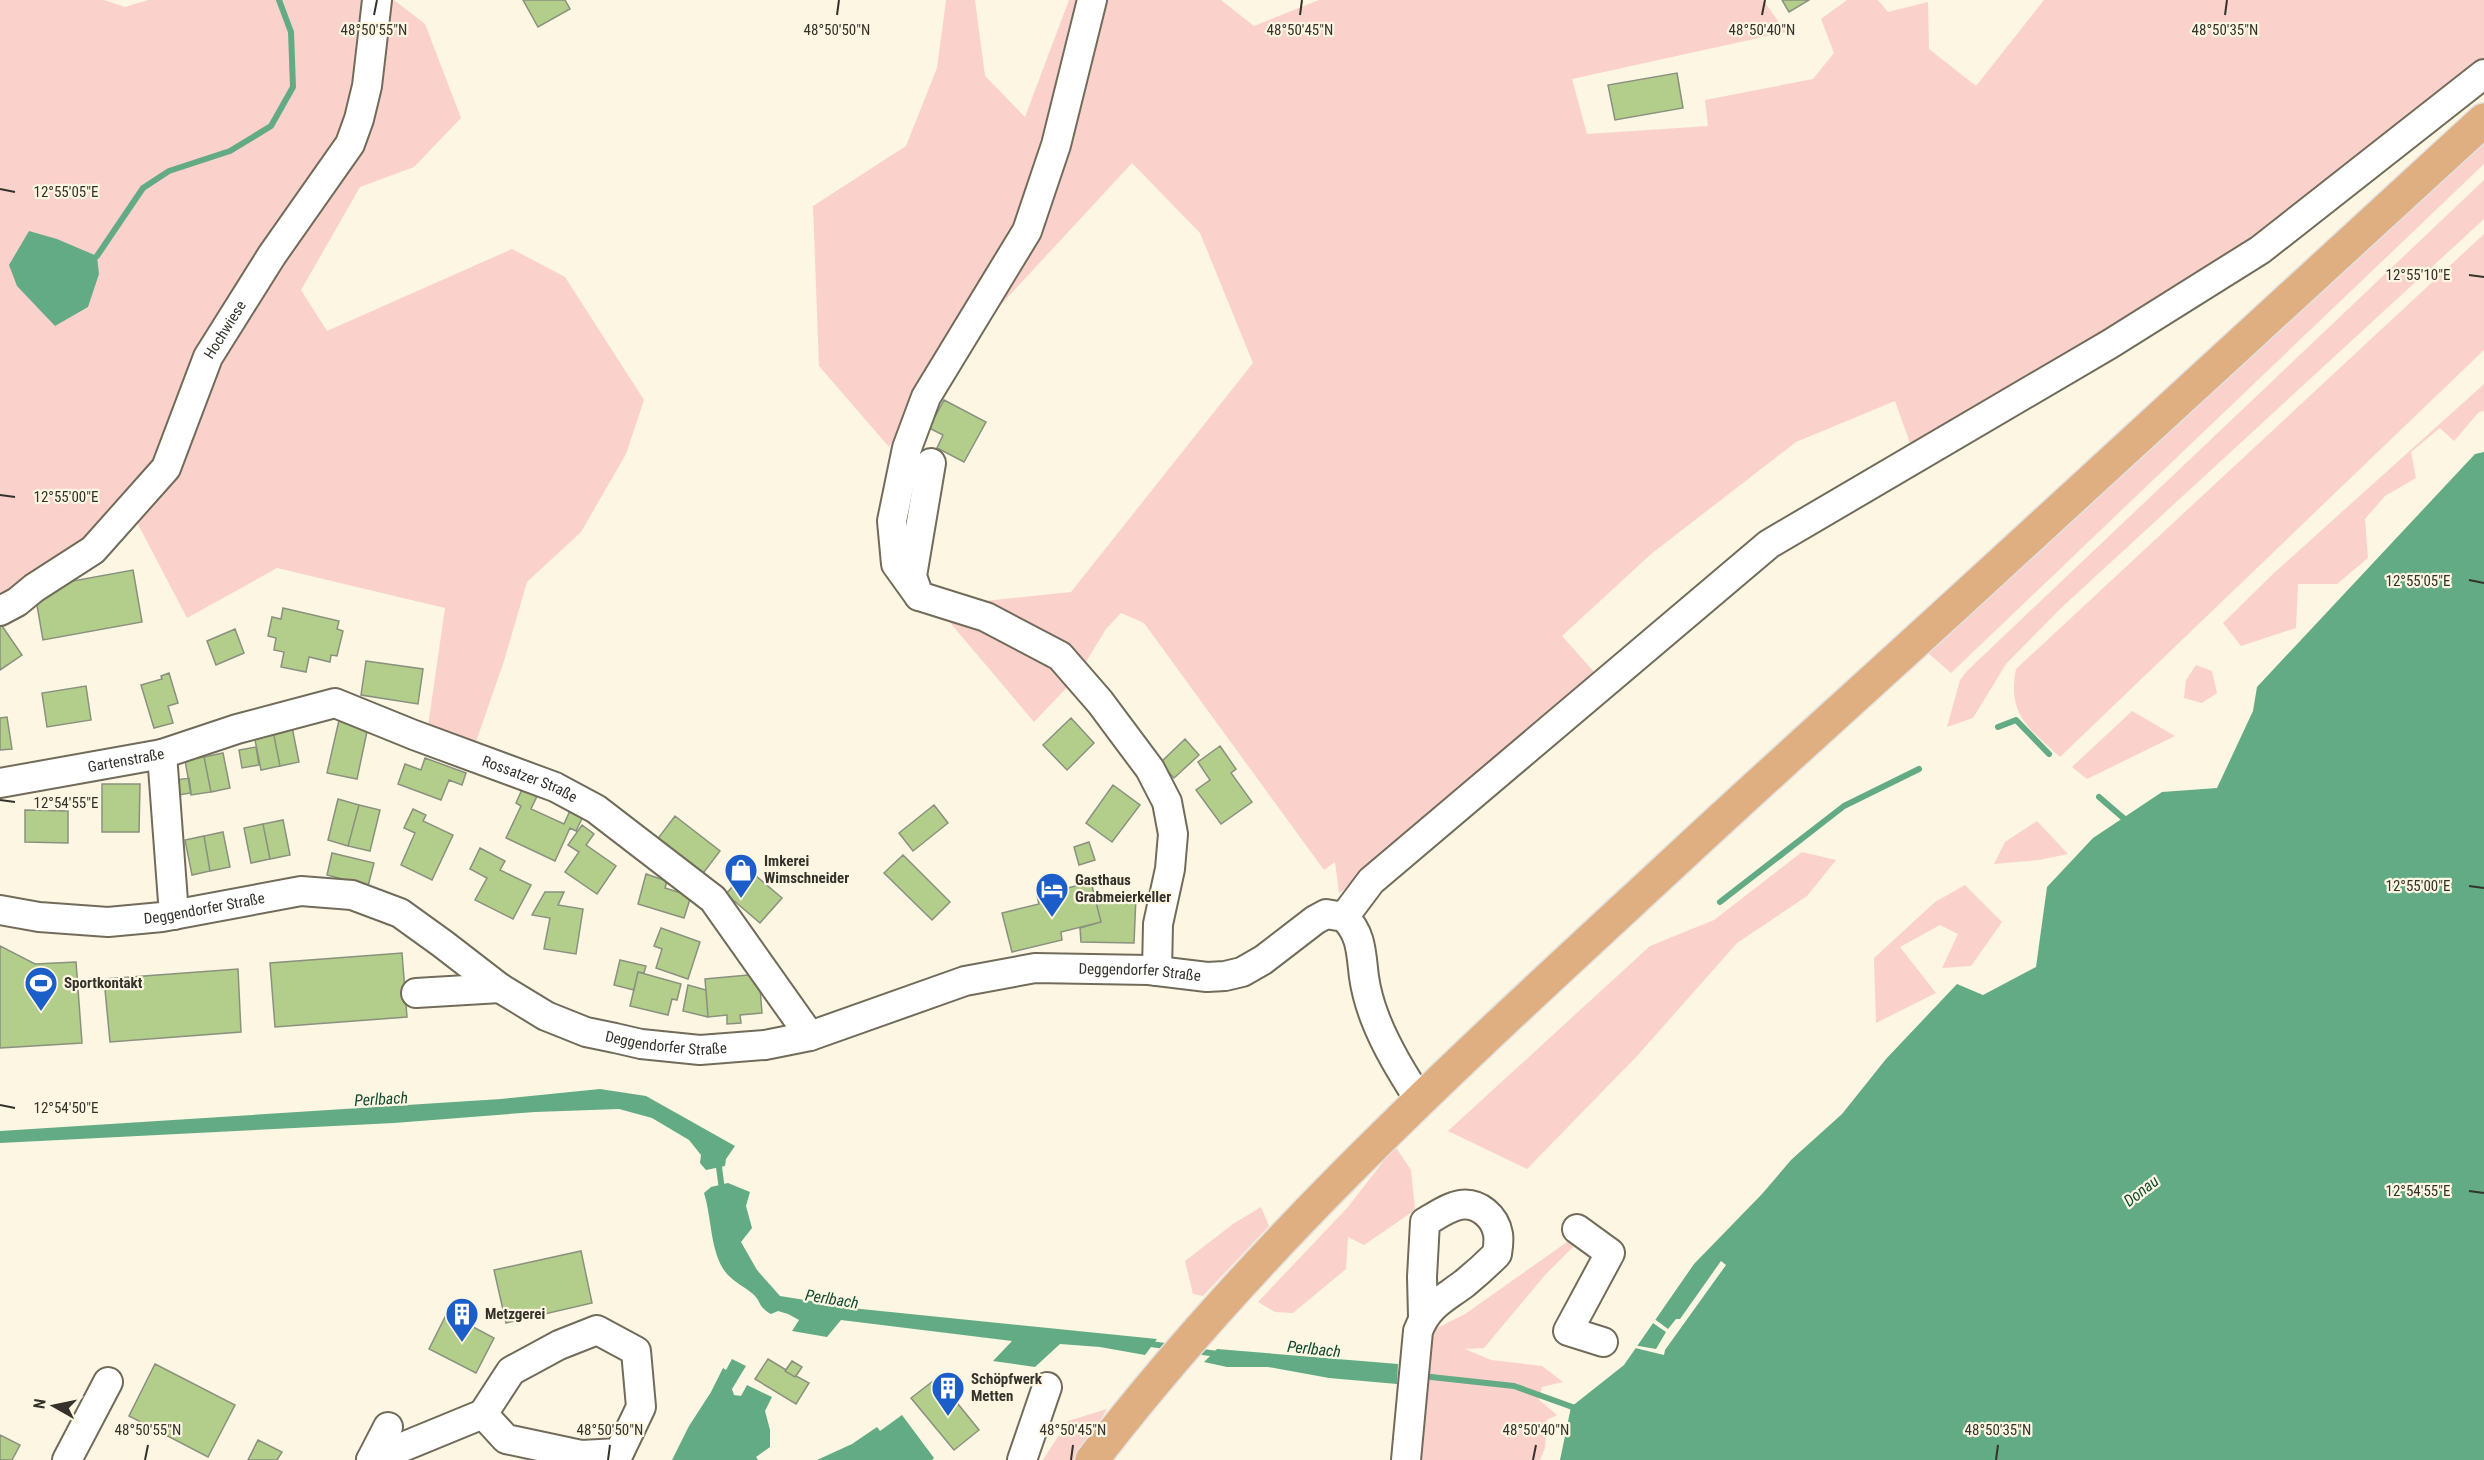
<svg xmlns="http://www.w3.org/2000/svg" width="2484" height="1460" font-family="'Roboto Condensed',sans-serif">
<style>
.green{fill:#fbd1cc}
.water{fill:#63ab85}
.pier{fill:#fcf6e2}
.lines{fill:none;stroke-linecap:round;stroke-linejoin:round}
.stream{stroke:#63ab85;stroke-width:6}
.building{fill:#b3cd8b;stroke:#89917f;stroke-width:1.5}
.minor-casing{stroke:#716c5a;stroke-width:32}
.major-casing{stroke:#e3e2e1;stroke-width:36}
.minor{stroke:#fff;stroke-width:28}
.major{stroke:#dfaf82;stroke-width:33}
.ticks{fill:none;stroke:#34322a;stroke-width:2}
.labels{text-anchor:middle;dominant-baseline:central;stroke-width:4.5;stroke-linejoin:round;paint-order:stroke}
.street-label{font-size:15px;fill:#34322a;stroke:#fcf6e2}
.poi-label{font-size:15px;font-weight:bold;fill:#34322a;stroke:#fcf6e2;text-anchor:start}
.water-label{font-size:16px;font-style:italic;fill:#104a30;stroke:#fcf6e2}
.ticks-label{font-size:15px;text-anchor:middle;fill:#34322a;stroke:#fcf6e2;stroke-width:4.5;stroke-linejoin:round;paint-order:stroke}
</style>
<rect width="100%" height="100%" fill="#fcf6e2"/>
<path class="green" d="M0,0H104L125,7L148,0H394L425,24L461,118L414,167L360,187L301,290L327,331L512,249L565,277L644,400L626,454L581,532L527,582L504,661L471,756L426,740L445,608L277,568L187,618L130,509L0,611Z
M946,0H975L985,76L1025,117L1069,0H1221L1254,26L1319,0H1763L1786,32L1572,79L1587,134L1708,126L1705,100L1813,79L1834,53L1821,19L1847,0H1878L1888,12L1928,2L1929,49L1976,86L2044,0H2484V62L2250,245L1911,446L1895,401L1796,442L1651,554L1562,636L1596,674L1383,860L1339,893L1335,862L1324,870L1144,623L1121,613L1106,629L1076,678L1034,722L936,606L1071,592L1253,363L1200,233L1132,163L933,378L889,447L819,366L813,206L906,146L937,68Z
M2484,142V164L1951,673L1928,653Z
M2484,180V219L2060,609L2006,664L1973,718L1947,727L1960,680L1967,671Z
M2484,234V350L2060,757C2029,728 2007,716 2016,669Z
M2484,384V411L2479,412L2454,441L2440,428L2411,452L2416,478L2385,496L2365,519L2368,558L2337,584H2298L2296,628L2241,646L2223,623L2274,573Z
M2196,665L2212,671L2217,693L2202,703L2184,698L2186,680Z
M2132,711L2175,736L2087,779L2072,767Z
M2037,821L2068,854L2039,860L1994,864L2005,842Z
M1802,852L1836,860L1807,896L1737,943L1637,1056L1527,1169L1448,1131L1650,946L1714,920Z
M1965,885L2002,922L1971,966L1942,968L1958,934L1940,925L1900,947L1936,993L1876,1023L1874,958L1935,902Z
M1395,1146L1411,1170L1415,1210L1364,1245L1348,1237L1346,1269L1293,1313L1275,1312L1258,1302L1348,1207Z
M1261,1207L1269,1226L1203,1296L1193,1294L1185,1261L1233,1224Z
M1567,1242L1574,1246L1545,1275L1484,1348L1465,1349L1491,1360L1542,1366L1563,1382L1542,1387L1539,1400L1557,1415L1547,1420L1545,1448L1540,1460H1411L1427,1333L1465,1314Z
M1107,1409L1081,1453L1074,1460H1043L1068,1421Z"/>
<path class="water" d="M29,231L57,239L97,256L99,274L88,307L55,326L17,286L9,265Z
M2484,452V1460H1560L1571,1407L1624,1365L1694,1264L1762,1194L1791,1160L1842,1114L1886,1059L1957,984L1983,995L2036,967L2047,887L2093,838L2162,792L2217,788L2253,711L2257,687L2475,454Z
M600,1089L646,1096L735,1146L726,1159L725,1166L706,1170L700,1163L701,1155L689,1140L652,1118L619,1109L535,1112L394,1123L0,1143V1131L501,1099Z
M728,1183L750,1192L746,1206L752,1228L741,1242L757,1270L780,1296L861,1309L1157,1339L1145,1355L1100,1347L1060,1344L1035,1367L993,1361L1012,1341L841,1320L827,1337L792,1331L799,1320L788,1314L778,1311L771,1314C757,1306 762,1302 753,1294C745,1287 734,1282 727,1274C710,1254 712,1218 704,1193L711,1187Z
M1217,1349L1398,1364L1397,1384L1329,1378L1268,1367H1227L1204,1362Z
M732,1359L746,1366L732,1389L734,1395L741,1396L747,1385L772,1397L765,1411L770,1430V1447L756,1457L758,1460H672L689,1426L711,1392L723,1368L726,1370Z
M902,1415L934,1458L932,1460H817L852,1444L877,1427L880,1431Z"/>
<path class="pier" d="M1721,1261L1726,1265L1665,1350L1664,1355L1631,1347L1633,1345L1656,1349L1666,1332L1650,1321L1653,1318L1668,1329L1676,1319H1680Z"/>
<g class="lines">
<path class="stream" d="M97,256L143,188L169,171L230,151L271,126L293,87L291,32L279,0
M1998,727L2016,720L2049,754
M2099,797L2128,822
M1720,902L1844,806L1919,769
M715,1159L719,1167L722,1190
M1145,1343L1171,1347
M1195,1351L1218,1354
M1422,1376L1514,1386L1578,1409"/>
</g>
<path class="building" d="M523,0H565L570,9L538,27Z
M1782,0H1809L1789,12Z
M1677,73L1683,108L1615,120L1608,85Z
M944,400L986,422L964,462L937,448L943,435L929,428Z
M133,570L142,622L43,640L34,588Z
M283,608L339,621L337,629L343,631L337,656L331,655L330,662L309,657L306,672L281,667L284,652L274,650L276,638L268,636L272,617L281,619Z
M0,623L22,655L0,670Z
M235,629L244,653L216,665L207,641Z
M366,661L423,669L418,704L361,695Z
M169,673L178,703L168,706L173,723L154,728L141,685L162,679L161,676Z
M86,686L91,720L47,727L42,693Z
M340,716L369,722L357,779L327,773Z
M7,717L12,749L0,750V718Z
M1071,718L1094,743L1067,770L1043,745Z
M292,727L299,762L280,766L273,731Z
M273,731L280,766L261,770L254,735Z
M1185,739L1199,755L1174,778L1160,763Z
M1220,746L1236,769L1231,773L1252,802L1221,824L1196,790L1210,780L1198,762Z
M256,747L259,765L242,768L239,750Z
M223,753L230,788L211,792L204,757Z
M204,757L211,792L191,795L185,760Z
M425,758L466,773L462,785L449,780L441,800L398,784L405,764L421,770Z
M189,778L191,793L179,795L176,780Z
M102,784H140L139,832H102Z
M524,785L539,792L531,809L564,824L572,806L585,812L576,831L570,828L555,861L506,838L521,806L516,803Z
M1113,785L1140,805L1112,842L1086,823Z
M338,799L359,805L348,846L328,840Z
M359,805L380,810L370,851L348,846Z
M934,805L948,823L913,851L899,833Z
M413,809L426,815L423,821L453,835L432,880L401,865L415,833L404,828Z
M25,810L68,811V843L25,842Z
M675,816L720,851L701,876L656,841Z
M283,820L290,855L270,859L263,824Z
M263,824L270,859L251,863L244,828Z
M582,825L594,834L586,845L616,866L597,894L565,872L579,852L568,845Z
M223,832L230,867L210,871L204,836Z
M204,836L210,871L192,875L185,840Z
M1089,842L1095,860L1079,865L1074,847Z
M480,848L505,861L500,870L531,885L513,919L475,900L487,878L470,869Z
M332,853L374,863L368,886L327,875Z
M903,855L950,902L932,920L884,873Z
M748,869L782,898L760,923L726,894Z
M646,874L667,881L665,888L691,896L684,918L638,904Z
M1091,882L1101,922L1061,932L1062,940L1012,952L1002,913L1039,904L1037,896Z
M545,892H564L558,905L583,909L576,954L544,949L550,918L532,915Z
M1094,894L1136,896L1134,943L1081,942L1080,928L1101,922Z
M661,928L700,942L688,979L656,968L662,949L654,946Z
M0,946L35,964L76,962L82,1043L0,1048Z
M402,953L407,1017L275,1027L270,963Z
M620,960L646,966L644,973L638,972L634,990L614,985Z
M238,969L241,1032L110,1042L104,979Z
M638,972L681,984L677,1000L672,999L668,1015L630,1006Z
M759,974L762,1013L740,1015L741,1023L727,1024V1015L708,1017L705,979Z
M688,985L706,990L708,1017L683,1011Z
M581,1251L592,1303L506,1323L494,1270Z
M447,1313L494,1338L476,1373L429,1349Z
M768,1359L786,1370L792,1361L802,1367L796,1376L809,1383L796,1404L755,1379Z
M792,1361L802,1367L795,1377L785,1371Z
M155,1364L235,1405L208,1457L129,1416Z
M937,1378L979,1430L954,1450L911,1398Z
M0,1435L20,1445L12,1460H0Z
M258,1440L282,1452L277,1460H248Z"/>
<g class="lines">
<defs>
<g id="minor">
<path d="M931,463L912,576L919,596L986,617L1060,656L1100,702L1150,769L1167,802L1173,834L1170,869L1158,924L1157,971"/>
<path d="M919,596L896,564L892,521L907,448L926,397L1027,231L1056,145L1092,0"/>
<path id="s1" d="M0,611L17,602L34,588L93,550L166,468L208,357L272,255L350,144L359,119L367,86L377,0"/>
<path d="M162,754L174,915"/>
<path id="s2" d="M0,783L162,754L237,729L335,703L414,735L555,787L596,809L713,899L810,1036"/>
<path id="s3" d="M0,910L39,917L108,922L162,917L301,891L352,895L400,913L443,944L500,988L546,1016L586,1032L615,1038L641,1044L700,1050L765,1045L810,1036L965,981L1035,968L1149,970L1207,977L1225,976L1242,972L1263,960L1315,920L1326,914L1344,917"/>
<path d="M1344,917L1371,881L1769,544L2110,344L2260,250L2484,74"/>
<path d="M1344,917C1362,934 1361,954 1364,977C1366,991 1370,1005 1375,1018C1386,1047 1403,1074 1420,1101"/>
<path d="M416,993L500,988"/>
<path d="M1577,1229L1610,1253L1568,1331L1603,1342"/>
<path d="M67,1460L108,1382"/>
<path d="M371,1460L483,1414L511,1371L559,1345L597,1330L636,1351L641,1407L619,1453L581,1455L506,1439L483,1414"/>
<path d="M371,1460L388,1427"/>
<path d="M1022,1460L1047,1387"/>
<path d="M1406,1460L1418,1331C1428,1305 1444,1299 1465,1283C1476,1274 1487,1264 1497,1254C1498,1248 1499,1240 1498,1234C1495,1217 1479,1202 1460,1205C1448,1207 1436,1216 1425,1222L1422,1277L1423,1317"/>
</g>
<path id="major" d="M1092,1460C1264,1236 1475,1047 1682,855C1781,763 1883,672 1983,580C2150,427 2317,273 2484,120"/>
</defs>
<use href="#minor" class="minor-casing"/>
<use href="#major" class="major-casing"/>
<use href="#minor" class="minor"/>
<use href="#major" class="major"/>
</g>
<path class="ticks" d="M374,15L377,0M837,15L839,0M1300,15L1302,0M1762,15L1765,0M2225,15L2227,0M0,189L15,192M2469,275L2484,277M0,495L15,497M2469,580L2484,583M0,800L15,802M2469,886L2484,888M0,1105L15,1108M2469,1191L2484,1193M145,1460L148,1445M608,1460L610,1445M1071,1460L1073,1445M1533,1460L1536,1445M1996,1460L1998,1445"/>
<defs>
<symbol id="shop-pin" viewBox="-11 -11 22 30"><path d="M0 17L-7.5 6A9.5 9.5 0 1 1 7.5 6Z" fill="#1b5eca" stroke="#fcf6e2"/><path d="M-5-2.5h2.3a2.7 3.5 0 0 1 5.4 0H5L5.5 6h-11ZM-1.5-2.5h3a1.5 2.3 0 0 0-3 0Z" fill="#fff"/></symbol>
<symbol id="hotel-pin" viewBox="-11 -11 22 30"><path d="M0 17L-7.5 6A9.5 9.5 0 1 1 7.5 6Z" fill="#1b5eca" stroke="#fcf6e2"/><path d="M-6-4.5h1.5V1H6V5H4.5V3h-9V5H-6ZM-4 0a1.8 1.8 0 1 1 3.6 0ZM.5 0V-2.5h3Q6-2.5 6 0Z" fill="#fff"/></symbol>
<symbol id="stadium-pin" viewBox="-11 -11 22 30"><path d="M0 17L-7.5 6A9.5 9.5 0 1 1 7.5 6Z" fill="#1b5eca" stroke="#fcf6e2"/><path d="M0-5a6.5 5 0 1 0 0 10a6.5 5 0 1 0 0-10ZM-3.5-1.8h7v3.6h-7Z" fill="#fff"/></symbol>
<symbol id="building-pin" viewBox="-11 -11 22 30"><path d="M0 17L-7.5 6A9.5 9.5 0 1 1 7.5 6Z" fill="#1b5eca" stroke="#fcf6e2"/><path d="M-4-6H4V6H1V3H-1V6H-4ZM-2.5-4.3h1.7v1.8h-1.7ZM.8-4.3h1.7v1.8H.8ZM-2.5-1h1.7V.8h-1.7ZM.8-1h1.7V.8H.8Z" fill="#fff"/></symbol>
</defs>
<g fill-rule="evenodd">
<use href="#shop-pin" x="722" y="851" width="38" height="52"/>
<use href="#hotel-pin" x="1033" y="870" width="38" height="52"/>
<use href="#stadium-pin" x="22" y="964" width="38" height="52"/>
<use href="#building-pin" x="443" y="1295" width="38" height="52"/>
<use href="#building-pin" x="929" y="1369" width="38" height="52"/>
</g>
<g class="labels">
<g class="street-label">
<text stroke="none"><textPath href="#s1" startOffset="372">Hochwiese</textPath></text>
<text stroke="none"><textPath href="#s2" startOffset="128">Gartenstraße</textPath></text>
<text stroke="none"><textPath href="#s2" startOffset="554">Rossatzer Straße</textPath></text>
<text stroke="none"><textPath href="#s3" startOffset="206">Deggendorfer Straße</textPath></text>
<text stroke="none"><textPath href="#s3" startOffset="1196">Deggendorfer Straße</textPath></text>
<text stroke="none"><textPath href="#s3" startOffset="710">Deggendorfer Straße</textPath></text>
</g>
<g class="poi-label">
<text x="764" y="861">Imkerei<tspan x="764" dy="17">Wimschneider</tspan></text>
<text x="1075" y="880">Gasthaus<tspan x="1075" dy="17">Grabmeierkeller</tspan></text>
<text x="64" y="983">Sportkontakt</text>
<text x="485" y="1314">Metzgerei</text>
<text x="971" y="1379">Schöpfwerk<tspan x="971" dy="17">Metten</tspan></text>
</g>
<g class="water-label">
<text transform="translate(381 1099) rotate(-3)">Perlbach</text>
<text transform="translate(2141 1191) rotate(-38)">Donau</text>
<text transform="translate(832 1299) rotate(9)">Perlbach</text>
<text transform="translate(1314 1349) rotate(6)">Perlbach</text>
</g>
</g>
<g class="ticks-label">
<text x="374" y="35">48°50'55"N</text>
<text x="837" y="35">48°50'50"N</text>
<text x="1300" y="35">48°50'45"N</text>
<text x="1762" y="35">48°50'40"N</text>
<text x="2225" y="35">48°50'35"N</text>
<text x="66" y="197">12°55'05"E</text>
<text x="2418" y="280">12°55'10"E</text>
<text x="66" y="502">12°55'00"E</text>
<text x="2418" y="586">12°55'05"E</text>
<text x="66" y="808">12°54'55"E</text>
<text x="2418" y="891">12°55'00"E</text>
<text x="66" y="1113">12°54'50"E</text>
<text x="2418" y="1196">12°54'55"E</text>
<text x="148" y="1435">48°50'55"N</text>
<text x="610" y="1435">48°50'50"N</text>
<text x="1073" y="1435">48°50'45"N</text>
<text x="1536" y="1435">48°50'40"N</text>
<text x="1998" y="1435">48°50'35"N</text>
</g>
<g transform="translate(54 1406) rotate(279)" stroke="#fcf6e2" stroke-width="4.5" paint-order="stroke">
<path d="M0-4.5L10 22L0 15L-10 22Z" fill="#34322a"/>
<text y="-9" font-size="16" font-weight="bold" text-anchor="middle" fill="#34322a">N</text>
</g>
</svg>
